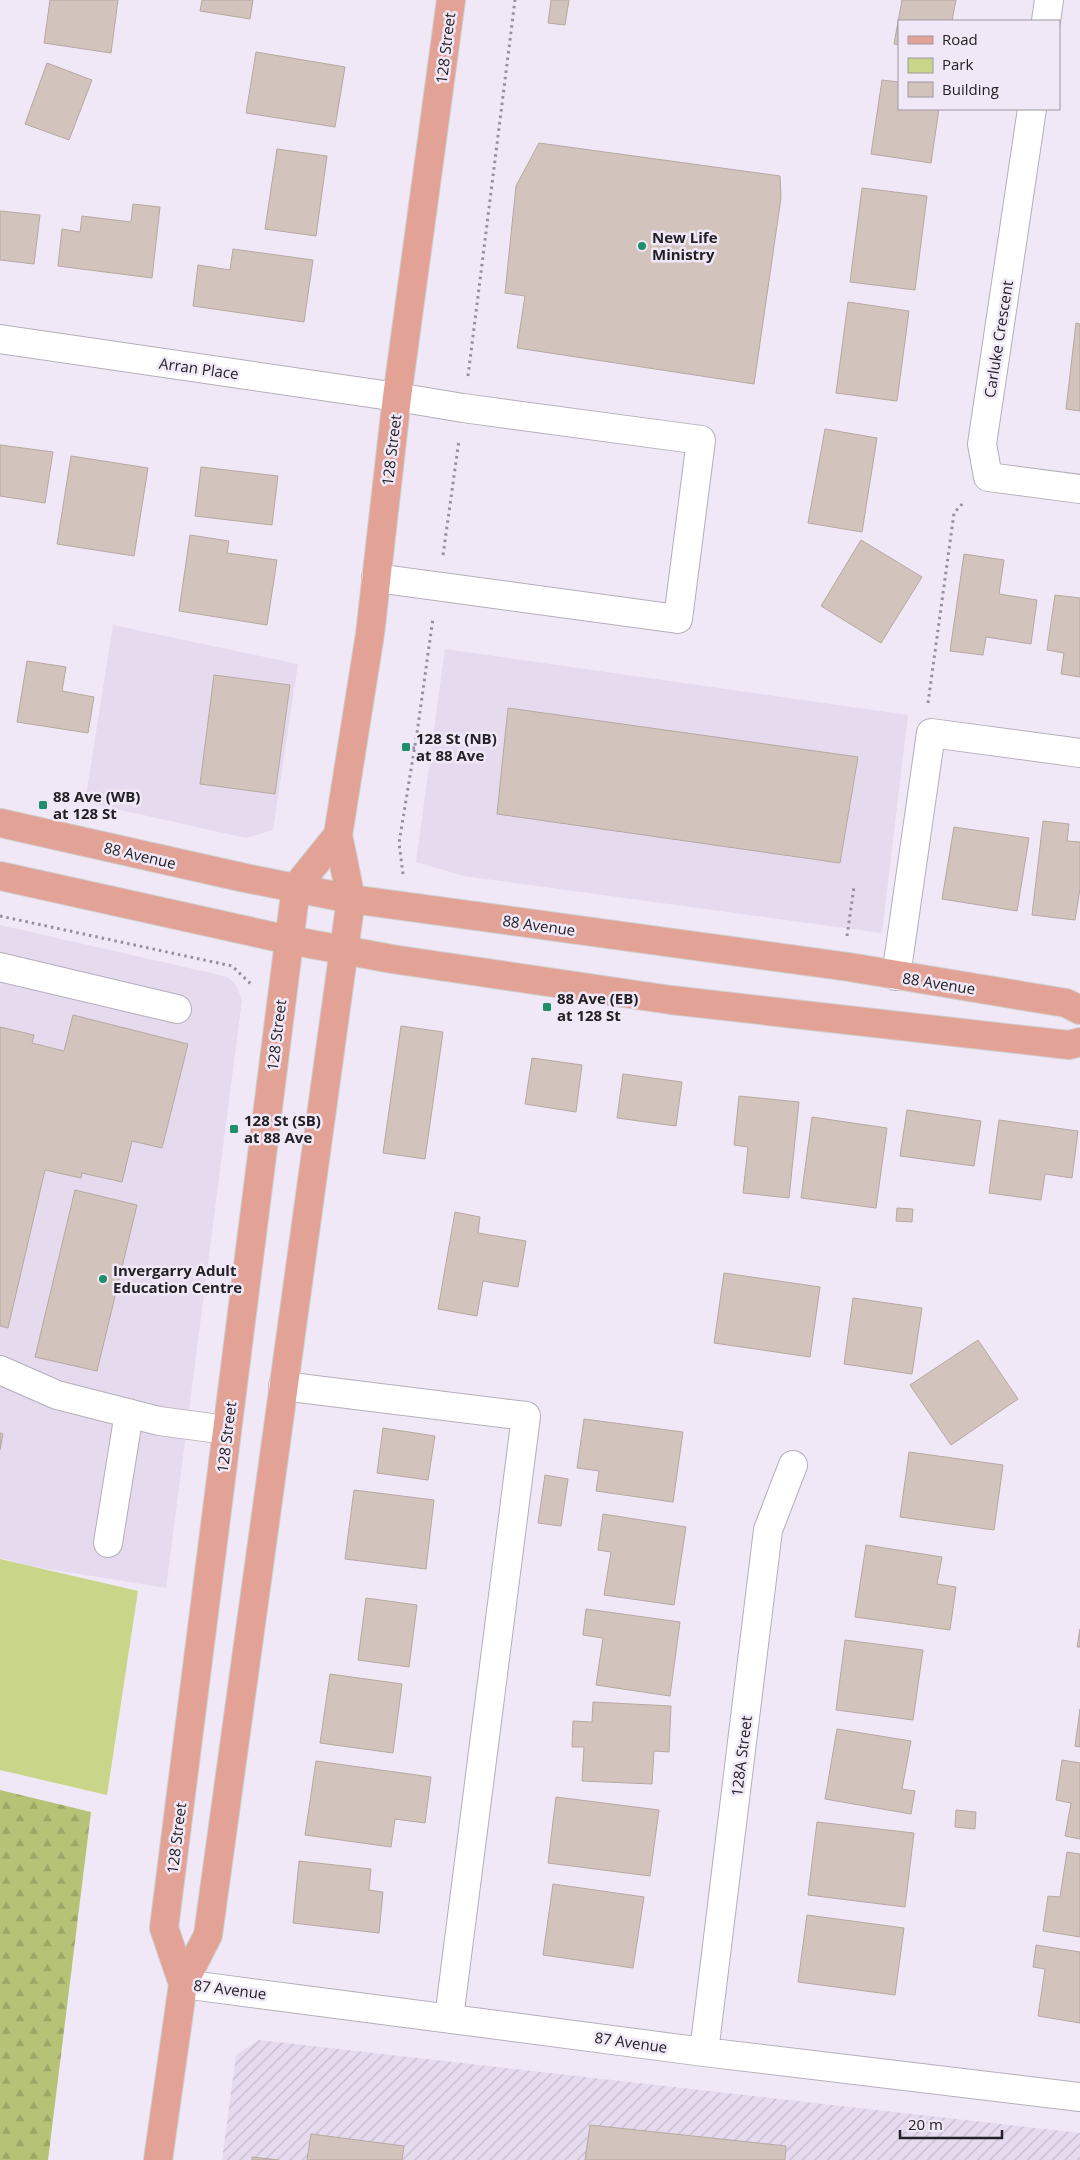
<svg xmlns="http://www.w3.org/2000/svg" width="1080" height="2160" font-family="'Open Sans',sans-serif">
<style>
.built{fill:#e5daee}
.industrial{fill:url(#industrial-furrows)}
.green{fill:#c9d588}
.forest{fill:url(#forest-firs)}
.building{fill:#d2c3bc;stroke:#b6a8a1}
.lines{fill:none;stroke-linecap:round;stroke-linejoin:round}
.minor-casing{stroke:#b5aeba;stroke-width:30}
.major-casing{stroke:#cfcecf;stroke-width:30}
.path{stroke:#958f99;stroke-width:3;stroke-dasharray:2.5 4;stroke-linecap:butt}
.minor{stroke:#fff;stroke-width:28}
.major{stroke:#e2a295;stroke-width:28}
.poi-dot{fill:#208d6b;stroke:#f0e8f6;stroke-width:2}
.labels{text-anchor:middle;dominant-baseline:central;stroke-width:5;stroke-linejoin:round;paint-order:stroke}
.street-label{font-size:15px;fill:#232125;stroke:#f0e8f6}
.poi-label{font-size:15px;font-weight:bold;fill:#232125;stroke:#f0e8f6;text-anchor:start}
</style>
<defs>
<pattern id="industrial-furrows" width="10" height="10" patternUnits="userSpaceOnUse" patternTransform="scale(1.25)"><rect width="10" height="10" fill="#e5daee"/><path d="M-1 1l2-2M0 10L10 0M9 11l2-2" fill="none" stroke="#c4bbcc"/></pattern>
<pattern id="forest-firs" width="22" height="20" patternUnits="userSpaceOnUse" patternTransform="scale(1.25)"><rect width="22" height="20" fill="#b6c275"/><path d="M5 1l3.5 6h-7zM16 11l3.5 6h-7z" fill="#9ca665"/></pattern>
</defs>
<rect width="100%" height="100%" fill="#f0e8f6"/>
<path class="built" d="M113,625L298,664L273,830L246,838L85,802Z
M445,649L908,715L882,933L464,876L416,862Z
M0,925L228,977L237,987L242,1000L166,1588L30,1566L0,1558Z"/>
<path class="industrial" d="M259,2040L1080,2133V2160H222L236,2055Z"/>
<path class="green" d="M0,1559L138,1591L107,1795L0,1770Z"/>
<path class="forest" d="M0,1790L91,1812L48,2160H0Z"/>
<path class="building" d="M50,0H118L111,53L44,43Z
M202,0H253L250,19L200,11Z
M551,0H569L565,25L548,23Z
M902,0H956L952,21H899V45L894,44Z
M256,52L345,67L335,127L246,113Z
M47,63L92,80L69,140L25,124Z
M882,80L899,82V109H939L931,163L871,154Z
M539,143L780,176L781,198L754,384L517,348L525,296L505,293L516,186Z
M277,149L327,156L316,236L265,229Z
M862,188L927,196L915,290L850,282Z
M133,204L160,207L152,278L58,266L62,229L80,232L82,216L131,222Z
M0,211L40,215L34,264L0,260Z
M233,249L313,260L304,322L193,306L198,265L230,270Z
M848,302L909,311L897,401L836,393Z
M1076,323L1080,324V411L1066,409Z
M825,429L877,438L862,532L808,523Z
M0,445L53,452L45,503L0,496Z
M71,456L148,468L134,556L57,544Z
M201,467L278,476L272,525L195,516Z
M190,535L229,541L227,553L277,560L267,625L179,611Z
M861,540L922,577L881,643L821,606Z
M964,554L1004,560L999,594L1037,600L1031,644L986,637L983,655L950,651Z
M1055,595L1080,598V677L1061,674L1064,653L1047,650Z
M27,661L66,667L62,691L94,697L88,733L17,722Z
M214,675L290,685L275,794L200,784Z
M508,708L858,757L840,863L497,814Z
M1043,821L1069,824L1067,841L1080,842V889L1075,920L1032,915Z
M954,827L1029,838L1017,911L942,899Z
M73,1015L188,1044L162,1148L132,1141L122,1182L82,1173L81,1178L45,1170L8,1328L0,1326V1027L34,1035L32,1043L64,1051Z
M401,1026L443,1032L425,1159L383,1153Z
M532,1058L582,1065L576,1112L525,1104Z
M623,1074L682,1082L676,1126L617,1118Z
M739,1096L799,1102L789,1198L743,1193L748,1147L734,1145Z
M907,1110L981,1121L974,1166L900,1156Z
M812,1117L887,1128L876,1208L801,1198Z
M999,1120L1078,1131L1072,1178L1045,1174L1041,1200L989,1193Z
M75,1190L137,1205L97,1371L35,1357Z
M897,1208L913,1209L912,1222L896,1221Z
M455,1212L480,1217L478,1233L526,1241L518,1287L483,1281L477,1316L438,1309Z
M724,1273L820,1287L810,1357L714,1343Z
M853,1298L922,1308L912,1374L844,1364Z
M978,1340L1018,1399L951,1445L910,1385Z
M584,1419L683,1432L673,1502L596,1491L599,1471L577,1468Z
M383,1428L435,1436L428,1480L377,1473Z
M0,1433L3,1434L0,1450Z
M909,1452L1003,1465L994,1530L900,1517Z
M545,1475L568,1479L561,1526L538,1523Z
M354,1490L434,1500L426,1569L345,1559Z
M603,1514L686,1527L674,1605L604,1595L611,1552L598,1550Z
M866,1545L942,1557L937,1584L956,1587L950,1630L855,1617Z
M366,1598L417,1605L409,1667L358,1660Z
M586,1609L680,1622L670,1696L596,1685L603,1638L583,1635Z
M1080,1629V1647H1077Z
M845,1640L923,1650L913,1720L836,1710Z
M330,1674L402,1684L393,1753L320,1743Z
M593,1702L671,1706L669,1752L654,1751L652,1784L582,1781L584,1747H572L573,1721L592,1722Z
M1080,1709V1747L1075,1746Z
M837,1729L911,1741L902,1789L915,1791L911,1814L825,1799Z
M1062,1760L1080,1763V1839L1065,1836L1071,1803L1056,1800Z
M316,1761L431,1777L425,1823L395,1819L391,1847L305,1835Z
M556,1797L659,1810L650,1876L548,1863Z
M956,1810L976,1812L975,1829L955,1827Z
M817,1822L914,1833L905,1907L808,1895Z
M1067,1852L1080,1854V1937L1043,1931L1048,1896L1060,1897Z
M299,1861L371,1869L369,1890L383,1892L379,1933L293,1923Z
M553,1884L644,1897L633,1968L543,1955Z
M807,1915L904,1928L895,1995L798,1982Z
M1036,1945L1080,1952V2023L1038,2016L1045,1969L1033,1967Z
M590,2125L786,2146L785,2160H585Z
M311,2134L404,2146L402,2160H307Z
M252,2157L278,2160H252Z"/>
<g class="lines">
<defs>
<path id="minor" d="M1046,21L1049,0
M1032,109L982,444L988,477L1080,489
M0,339L397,397L463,408L701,440L678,619L376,578
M0,967L177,1009
M896,976L931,733L1080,753
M0,1370L57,1395L159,1421L227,1430
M283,1386L526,1416L449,2018
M108,1543L129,1413
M183,1984L704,2052L1080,2097
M704,2052L768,1530L793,1465"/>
<path id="major" d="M0,823L245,878L351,899L849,967L1066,1003L1080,1010
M0,876L289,940L392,959L671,1000L1069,1045L1080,1042
M296,887L338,835
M183,1984L164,1928L296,887
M158,2160L183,1984L208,1935L337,1000L351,899L338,835L370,634L397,397L451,0"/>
</defs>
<use href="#minor" class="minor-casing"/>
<use href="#major" class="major-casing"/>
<path class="path" d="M468,376L515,0
M443,555L459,440
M928,703L954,513L964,502
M406,747L415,748
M403,874L399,843L417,733L433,618
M0,916L232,966L252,985
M847,936L854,887"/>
<use href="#minor" class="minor"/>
<use href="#major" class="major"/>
</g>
<g class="poi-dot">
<circle cx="642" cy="246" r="5"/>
<rect x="401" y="742" width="10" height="10" rx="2.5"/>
<rect x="38" y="800" width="10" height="10" rx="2.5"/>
<rect x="542" y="1002" width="10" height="10" rx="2.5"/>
<rect x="229" y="1124" width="10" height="10" rx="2.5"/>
<circle cx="103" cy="1279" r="5"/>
</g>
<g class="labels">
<g class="street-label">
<text transform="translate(445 48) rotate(-83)">128 Street</text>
<text transform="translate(998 339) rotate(-81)">Carluke Crescent</text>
<text transform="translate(199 368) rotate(8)">Arran Place</text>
<text transform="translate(391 450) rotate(-83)">128 Street</text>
<text transform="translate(140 855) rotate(13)">88 Avenue</text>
<text transform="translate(539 925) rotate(8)">88 Avenue</text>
<text transform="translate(939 983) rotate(9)">88 Avenue</text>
<text transform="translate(276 1035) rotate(-83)">128 Street</text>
<text transform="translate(226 1437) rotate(-83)">128 Street</text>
<text transform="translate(741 1756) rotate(-83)">128A Street</text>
<text transform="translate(176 1838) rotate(-83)">128 Street</text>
<text transform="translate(230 1989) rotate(7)">87 Avenue</text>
<text transform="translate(631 2042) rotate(8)">87 Avenue</text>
</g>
<g class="poi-label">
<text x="652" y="237">New Life<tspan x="652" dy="17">Ministry</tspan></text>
<text x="416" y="738">128 St (NB)<tspan x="416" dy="17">at 88 Ave</tspan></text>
<text x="53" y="796">88 Ave (WB)<tspan x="53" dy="17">at 128 St</tspan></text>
<text x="557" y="998">88 Ave (EB)<tspan x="557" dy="17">at 128 St</tspan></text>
<text x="244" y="1120">128 St (SB)<tspan x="244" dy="17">at 88 Ave</tspan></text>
<text x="113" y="1270">Invergarry Adult<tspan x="113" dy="17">Education Centre</tspan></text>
</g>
</g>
<rect x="898" y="20" width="162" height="90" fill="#f0e8f6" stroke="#9e98a2"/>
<rect x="908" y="36" width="25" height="8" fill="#e2a295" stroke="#9e98a2"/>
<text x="942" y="45" font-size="15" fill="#232125">Road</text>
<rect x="908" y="58" width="25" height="15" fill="#c9d588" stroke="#9e98a2"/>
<text x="942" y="70" font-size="15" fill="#232125">Park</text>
<rect x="908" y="82" width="25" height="15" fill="#d2c3bc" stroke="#9e98a2"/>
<text x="942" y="95" font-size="15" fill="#232125">Building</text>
<path d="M900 2130v8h102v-8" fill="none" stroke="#232125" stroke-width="2.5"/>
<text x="908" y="2130" font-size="15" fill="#232125" stroke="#f0e8f6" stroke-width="4" paint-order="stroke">20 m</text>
</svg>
